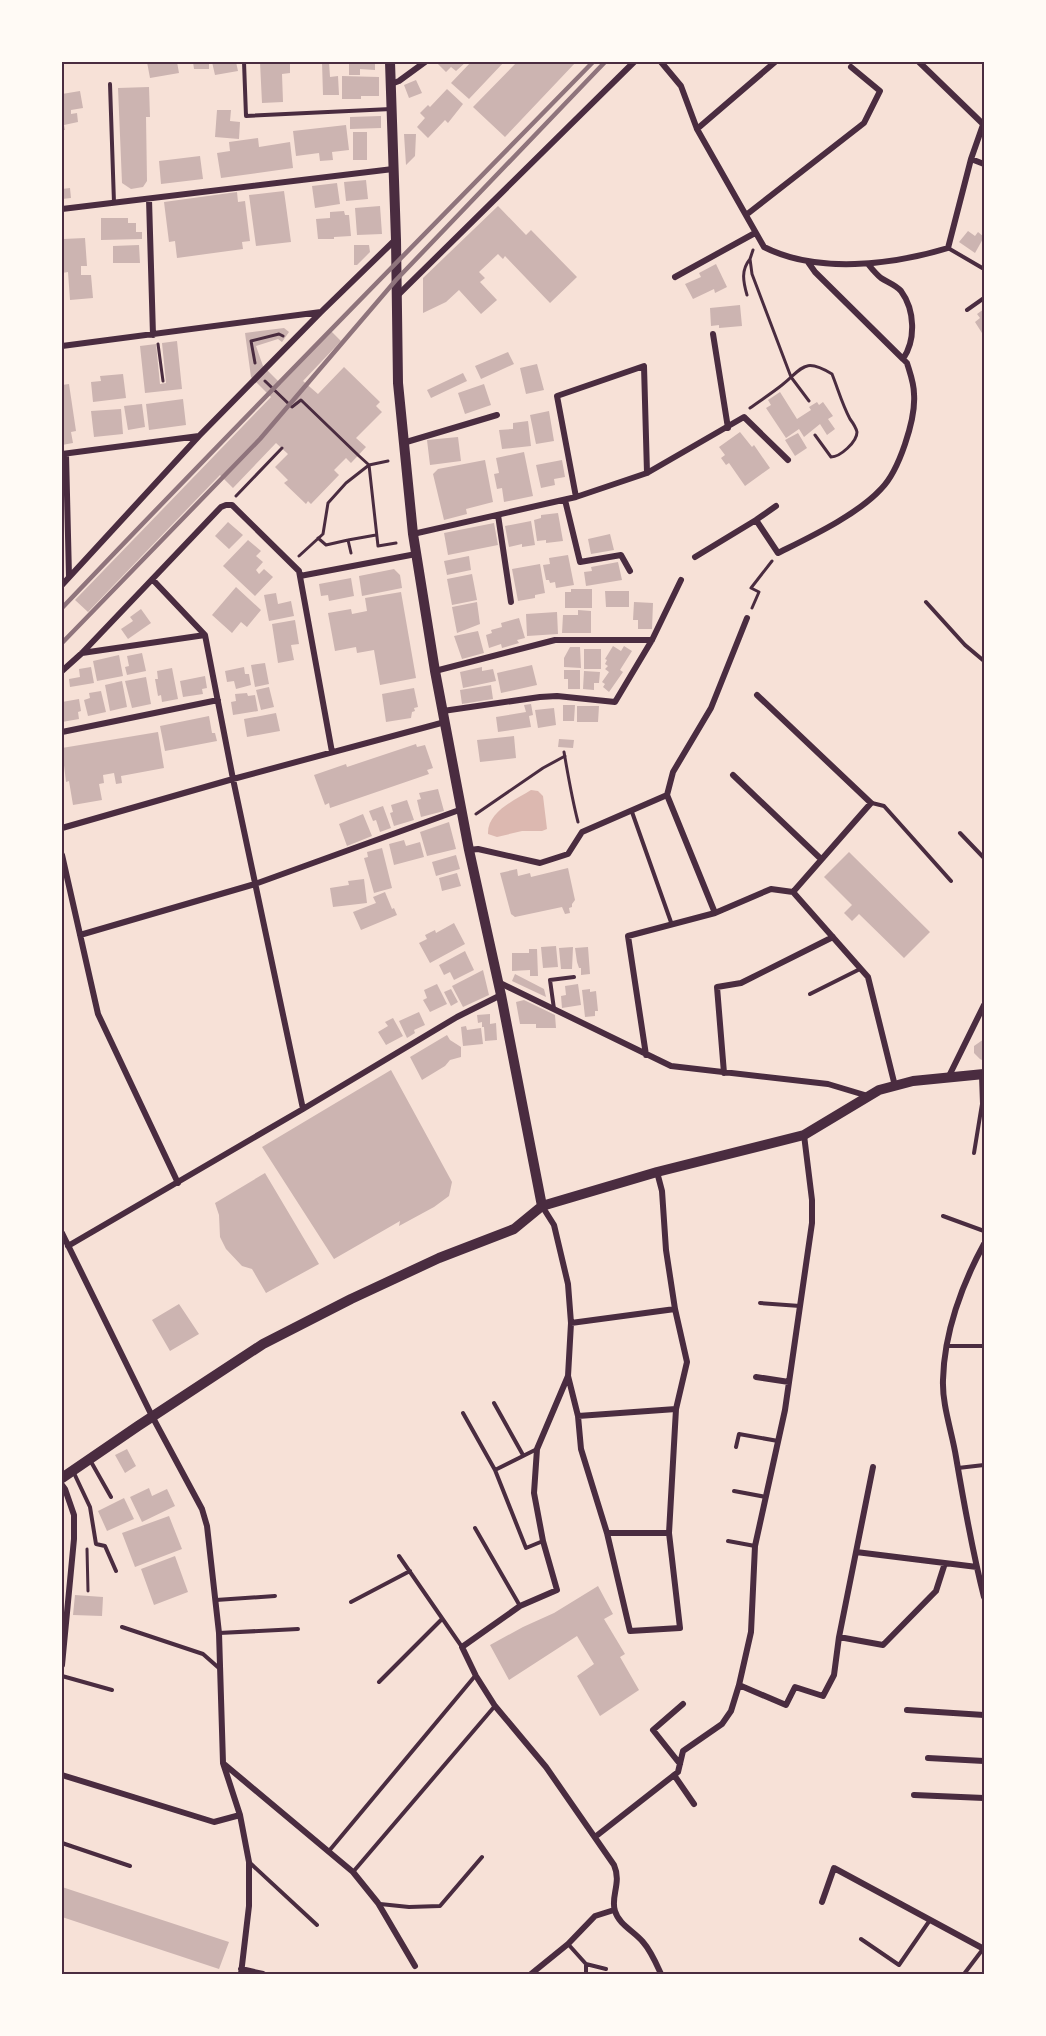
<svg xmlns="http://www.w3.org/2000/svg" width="1046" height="2036" font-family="Barlow,sans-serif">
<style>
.water{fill:#dcb8b0}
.building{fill:#ccb4b1}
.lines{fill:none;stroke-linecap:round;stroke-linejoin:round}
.path{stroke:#4a2c40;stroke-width:3}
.service{stroke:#4a2c40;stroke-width:4}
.minor{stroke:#4a2c40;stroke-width:6}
.tertiary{stroke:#4a2c40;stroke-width:10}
.rail{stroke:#8f747c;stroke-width:4.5}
.neatline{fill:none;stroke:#4a2c40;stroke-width:2}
</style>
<rect width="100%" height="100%" fill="#f7e1d7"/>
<path class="water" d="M531,790L538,791L543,796L547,829L542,831H522L497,837L488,834C487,812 515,800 531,790Z"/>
<path class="building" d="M147,62H177L179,73L150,78Z
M193,62H209V69H194Z
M212,62H236L238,71L215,75Z
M260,62H290V73L282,74L283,102L262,103Z
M322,62H329L330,77L338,76L339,95H323Z
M349,62H375V70L360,69V75H349Z
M436,62H466L456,71L451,67L446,72Z
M471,62H504L469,99L451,83Z
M517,62H576L505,137L473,107Z
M342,76L379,77V96H361V99H342Z
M416,80L422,93L409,98L404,85Z
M149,87L150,117H146L147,181L143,187L131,189L122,183L118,88Z
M447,89L463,104L448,123L445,120L428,138L417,127L425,118L420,113L428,105L430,107Z
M80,91L83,108L71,110V114L77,113L78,122L64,125L65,130H62V94Z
M217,110H231L230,121L240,122L239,139L215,137Z
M381,116V128L350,129V117Z
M346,125L349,150L332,152L333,160L320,161L319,153L296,156L293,131Z
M353,132H367V160H353Z
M404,134H416L415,156L406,165Z
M258,138L259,147L290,142L293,168L221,178L217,153L230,151L229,142Z
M200,156L203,179L161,184L159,161Z
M366,180L368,199L346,201L344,182Z
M337,183L340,204L315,208L312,186Z
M70,188L71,198L62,199V189Z
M284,191L291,242L256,246L249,195Z
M237,192L238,202L245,201L250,241L242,242L243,249L177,258L175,241L169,242L164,202Z
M380,206L382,234L357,235L355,208Z
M498,206L526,235L531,230L577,277L550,303L505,256L503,259L498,254L479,272L485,278L480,282L497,300L481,314L459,290L446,302L423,313V278Z
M344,211L345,215H349L351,236L334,237V239H318L316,219L330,218V212Z
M101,218H128V223H136V232H142V239L101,240Z
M968,231L975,236L978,232L984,237L975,253L959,242Z
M85,238L87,266H81V275H91L93,298L70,300L68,272L62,273V244H63V239Z
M139,245L140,263H113V246Z
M354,245H369L370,252L357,265H354Z
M716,264L727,287L715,293L714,289L693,299L685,284L701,277L699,273Z
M740,305L742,326L719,328V325L711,326L710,308Z
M984,309V332L982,333L975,322L980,318L977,314Z
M284,328L289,332L282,342L278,339L256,346L263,366L281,384L331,331L341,341L303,381L318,394L344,367L380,402L376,406L382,412L356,438L366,447L351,463L346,458L334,470L339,475L311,504L308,501L306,504L284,483L288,480L275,467L288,454L276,443L233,488L220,475L88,612L75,600L271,397L251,377L245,333Z
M177,341L182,389L145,393L140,346L156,344L160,384L166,383L162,343Z
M508,352L514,364L481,379L475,366Z
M537,364L544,390L526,394L520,368Z
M463,373L467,381L431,398L427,390Z
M123,374L126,398L93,402L91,382L101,381L100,376Z
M69,384L76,431L71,432L73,443L62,445V385Z
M484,384L491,405L465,414L458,393Z
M780,392L797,419L811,410L809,407L817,402L819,405L823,402L833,416L828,419L835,429L827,435L820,424L804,437L799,429L786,438L766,408L771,405L768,400Z
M183,399L186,425L149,430L146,404Z
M142,404L145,427L128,430L124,406Z
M121,409L123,434L94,437L91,411Z
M549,411L554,441L536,444L530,415Z
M528,421L531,446L502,449L499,430L513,429V423Z
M740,432L752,447L754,445L770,468L745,486L729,463L726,465L721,458L725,455L719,447Z
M798,433L807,448L795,456L785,440Z
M458,437L461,461L430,465L427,440Z
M524,452L533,496L504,502L502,488L497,489L494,474L499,473L496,458Z
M485,460L493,502L466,509L467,514L444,520L433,474L438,469Z
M562,460L565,477L554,479L555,485L541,488L536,465Z
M558,513L563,541L546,543V540L537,541L534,520L541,518V515Z
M531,521L535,545L522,547V544L509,547L505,526Z
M228,522L243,535L229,549L215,536Z
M494,523L498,545L448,555L444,533Z
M610,534L614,550L591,554L588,539Z
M248,540L261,551L256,556L263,562L256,570L259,574L264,569L273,577L255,596L223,566Z
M568,555L574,585L556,588L555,582L550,583L549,580H546L543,565L550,564L549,558Z
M469,556L471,570L447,575L444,561Z
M618,562L622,580L586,586L584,572L592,571L591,567Z
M540,564L545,593L535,595V598L518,601L512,569Z
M394,569L400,575L402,588L362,596L359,576Z
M472,574L477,600L452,605L447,579Z
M351,578L354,596L329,601L328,595L321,596L319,584Z
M236,587L261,610L247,627L241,622L232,633L212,615Z
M571,589H592V608H565V592H571Z
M605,591H629V607H606Z
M401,592L416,678L380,685L374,650L357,653L356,647L335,651L328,613L351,609L352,614L367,611L365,598Z
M276,593L278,604L291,601L294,616L269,621L264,595Z
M477,602L480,624L457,633L452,607Z
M634,602L653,603L652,629H638V620H633Z
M141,609L151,623L128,639L121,629L133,621L130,617Z
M578,610L591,611V633H562L563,615H578Z
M557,612L558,634L527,636L526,614Z
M519,618L525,638L517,640L519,643L502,648L501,644L489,648L486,635L492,633L491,630L502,627L501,623Z
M295,620L299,644L291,645L294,660L278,663L272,624Z
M478,631L484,653L462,659L454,636Z
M613,646L621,651L624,646L632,651L620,670L623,672L609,692L603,687L605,684L602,682L609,672L605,669L608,666L605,664L607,660L605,659Z
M570,647H580L581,668L564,667V658Z
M584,649H601V669H584Z
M142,653L146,671L127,675L125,667L129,666L127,656Z
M119,655L123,676L97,681L93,661Z
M265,663L269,684L255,687L251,665Z
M532,665L537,685L501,693L497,673Z
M91,667L94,683L70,687L69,679L80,677L79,669Z
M244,667L245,674H249L251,685L236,689L234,681L227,682L225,671Z
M482,667V671L493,669L496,681L463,688L460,672Z
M172,668L178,699L162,702L161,695L158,696L155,679H158L157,671Z
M564,670H580V689H568V679H564Z
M584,671L600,672L599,683H594V690L583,689Z
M205,676L207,688L202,689L203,694L183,697L180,681Z
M146,677L151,704L132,708L125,681Z
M122,681L127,707L110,711L105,685Z
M491,685L493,699L462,704L460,690Z
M269,687L274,707L261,710L256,690Z
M414,688L418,707L414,708L415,711L412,712L411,718L386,722L382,694Z
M101,691L106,712L88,716L84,700L90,698L89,693Z
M247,693L248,696L255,695L258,711L233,715L231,702L236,701L235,694Z
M79,699L81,711L78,712L79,719L62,722V702Z
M531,704L533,715L529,716L531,727L498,732L496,717L526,712L524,705Z
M563,705H575L574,721H563Z
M577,706H599L598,722H577Z
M554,708L556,725L538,728L535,710Z
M276,713L280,731L247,737L244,719Z
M209,716L212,733H215L217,741L165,751L160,726Z
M158,732L164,768L121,776L122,783L116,784L114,773L103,775L104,783L99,784L102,800L73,805L69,781L66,782L62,748Z
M514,736L516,758L480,762L477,740Z
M559,739L574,740L573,748L558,747Z
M416,744L417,747L425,745L433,768L427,770L429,774L330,808L329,803L325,805L314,775L346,764L347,767Z
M438,789L444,811L421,817L417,800L421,799L419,793Z
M407,800L414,820L394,826L390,813L393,812L391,805Z
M383,806L391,828L380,832L376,820L373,821L369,811Z
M363,814L372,836L347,846L339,824Z
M449,822L456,849L427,856L420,832Z
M404,840L406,846L420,842L424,857L394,865L389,844Z
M382,848L392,888L374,893L364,858L368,857L367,852Z
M849,852L930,932L904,958L859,914L852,921L844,913L852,905L824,877Z
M456,855L460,869L436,876L432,862Z
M568,868L575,900L572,904V907L569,908L570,913L565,914L562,907L515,917L511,914L500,873L517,869L518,876L530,873L531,877Z
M457,873L461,886L442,891L439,878Z
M364,879L367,903L333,907L330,888L349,885L348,881Z
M385,892L392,909L394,908L397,915L361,930L353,912L376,903L373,897Z
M454,923L465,944L430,963L419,943L427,939L425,935L435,930L436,933Z
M556,946L558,967L543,968L541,947Z
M573,947L572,969H561L559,948Z
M588,947L590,974L581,975V968H579L577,962L575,948Z
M529,949H537L538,976H530V970L512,971V953H529Z
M465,951L474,970L454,980L450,972L444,975L439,965Z
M483,970L489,995L463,1007L452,986Z
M515,974L544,989L546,997L512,981Z
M437,984L447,1004L430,1012L423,1000L427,998L424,990Z
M578,984L581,1005L562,1008L561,996L566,995L565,986Z
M451,989L458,1002L451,1006L444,992Z
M590,989V992L596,991L598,1011H595V1016L585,1017L582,990Z
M524,1000L555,1015L556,1028H536V1024H520L516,1002Z
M419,1012L425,1025L414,1030L415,1033L407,1038L399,1021Z
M490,1014V1024L496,1023L497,1040L485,1041L484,1027H482V1022L478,1023L477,1015Z
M393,1018L403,1036L386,1045L378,1032L388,1026L385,1022Z
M466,1026L467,1030L481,1028L483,1044L463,1046L461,1027Z
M447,1035L450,1040L461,1047V1057L450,1060L445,1066L422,1080L410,1057Z
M984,1039V1061L980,1059L974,1053V1046Z
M391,1070L452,1182L449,1196L434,1207L399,1226L400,1221L334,1259L262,1147Z
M265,1173L319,1264L266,1293L252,1269L242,1266L226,1249L220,1237L219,1215L215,1203Z
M179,1304L199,1334L170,1351L152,1320Z
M127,1449L136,1466L125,1473L115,1455Z
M149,1488L152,1496L167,1489L175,1506L142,1522L130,1497Z
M124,1498L134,1519L107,1531L98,1511Z
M169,1516L182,1549L135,1567L122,1533Z
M175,1556L188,1592L154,1605L141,1569Z
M598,1586L613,1614L604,1619L625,1654L620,1657L639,1690L600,1716L577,1676L594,1664L577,1636L509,1680L490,1645L523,1627L554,1613Z
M75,1595L103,1597L102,1616L73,1615Z
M62,1887L229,1942L219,1969L62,1917Z"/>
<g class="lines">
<path class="path" d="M753,250L750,259L752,274L791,377L809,401
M747,295C743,281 741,270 750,259
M158,344L163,381
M255,363L251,341L279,334L283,336
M265,381L292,407L301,400L358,455
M750,408C761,400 772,393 782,385C803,368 804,357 832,374C838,389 842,404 850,419C853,423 856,428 857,432C857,442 840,457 831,457L815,435
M358,455L369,465L388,461
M369,465L378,546L396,543
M236,496L282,448
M318,538L326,545L348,540
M351,553L348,540L376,535
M299,556L323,534L328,503L346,483L369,465
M752,608L759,592L751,588L772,561
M564,752C568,775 572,799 578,822
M476,814L543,768L565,756
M87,1549L88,1591"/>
<path class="service" d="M244,62L246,116L391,109
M110,84L114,203
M948,248L984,269
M967,310L984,298
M926,602L965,645L984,661
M872,803L884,806L951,881
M632,812L672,925
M960,833L984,858
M810,994L860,969
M554,1009L550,980L574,977
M974,1153L982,1104L981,1075
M943,1216L984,1231
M760,1303L800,1306
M947,1346H984
M494,1403L523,1455
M463,1413L495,1470L526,1548L543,1541
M736,1447L739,1434L778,1441
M90,1460L111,1497
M958,1468L984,1465
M495,1470L537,1449
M73,1471L90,1507L96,1544L105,1546L116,1571
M734,1491L766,1497
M475,1528L520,1606
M728,1541L755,1546
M399,1556L462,1647
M216,1600L275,1596
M351,1602L410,1571
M122,1627L203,1654L220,1669
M219,1633L298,1629
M62,1676L112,1690
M379,1682L442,1619
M62,1843L130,1866
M329,1851L475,1676
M249,1862L317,1925
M353,1872L494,1707
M380,1904L409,1907L440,1906L482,1857
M861,1939L899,1965L930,1920
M568,1944L586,1964V1974
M586,1964L606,1969
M964,1974L983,1949"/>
<path class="minor" d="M661,62L681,86L697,129L764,247C817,274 892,265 948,248L971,159L984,122
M919,62L983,124
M391,84L399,81L425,62
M697,129L775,62
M971,159L984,164
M149,199L153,335
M62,209L393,169
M746,215L864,123L880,91L851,67
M808,262L815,272L903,359
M675,277L755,233
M398,295L634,62
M713,334L728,428
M62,346L321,312
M403,443L497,415
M62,454L199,436
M66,454L69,576
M576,497L557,396L644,366L647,473
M565,500L580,562L621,555L630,571
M498,515L511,602
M756,520L778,553C810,537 857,515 881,489C899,471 916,419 914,394C914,383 910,373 907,363L903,359C916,340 915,310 901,291C896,285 887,282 881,278C876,274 872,269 868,264
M413,534L576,497L647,473L744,417L788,460
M695,557L756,520L776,506
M300,576L416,554
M153,580L205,635L233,779L303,1109
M62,585L199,436L321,312L395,240
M82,653L205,635
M62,671L82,653L221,507L226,505H232L299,571L332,752
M435,671L555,640H652
M757,695L871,803L793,892
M443,711L540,697L557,696L615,702L652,640L681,580
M62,732L218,700
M733,775L821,859
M667,795L715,913
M62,828L233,779L445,722
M469,850L478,849L540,863L568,854L582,832L667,795L673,772L711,708L747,618
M62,855L98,1014L178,1183
M80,935L255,884L462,809
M498,982L671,1066L828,1084L868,1096
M646,1055L628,936L715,913L771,889L793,892L868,977L895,1086
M724,1073L717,987L741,983L833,937
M949,1076L984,1005
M542,1206L554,1225L568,1284L571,1323L568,1376L578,1416L581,1449L607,1533L630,1631L680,1628L669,1533L676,1409L687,1362L675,1309L666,1250L662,1191L657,1172
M62,1233L152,1416L202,1509L207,1526L219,1633L223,1763L240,1815L249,1862V1906L241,1974
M984,1244C962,1284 944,1333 943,1380C942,1405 952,1432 956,1457C964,1504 972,1550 984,1597
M68,1246L303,1109L457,1017L501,995
M571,1323L675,1309
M568,1376L537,1449L534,1493L543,1541L557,1590L520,1606L462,1647L476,1676L495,1706L546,1767L614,1865C622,1883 610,1897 615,1911C619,1925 634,1931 643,1942C651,1951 656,1963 661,1974
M756,1377L789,1382
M578,1416L676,1409
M62,1485L65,1489L74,1515V1539L62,1665
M607,1533H669
M856,1552L873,1467
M839,1637L883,1645L936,1591L945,1563
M739,1685L786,1705L795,1687L823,1696L834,1675L839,1637L856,1552L977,1567
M907,1710L984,1715
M928,1758L984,1761
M224,1764L353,1872L378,1903L415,1966
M680,1764L653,1730L683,1704
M62,1775L214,1822L240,1815
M674,1775L694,1804
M914,1795L984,1798
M595,1837L678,1772L683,1751L722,1724L731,1711L739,1685L751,1632L755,1546L785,1410L812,1223V1200L804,1135
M822,1902L834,1868L984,1949
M241,1969L263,1974
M531,1974L568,1944L595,1916L614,1910"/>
<path class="tertiary" d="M390,62L396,240L398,383L413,534L435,671L469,850L501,995L542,1206
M62,1478L138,1426L263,1344L351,1299L439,1258L514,1229L542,1206L657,1172L804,1135L879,1090L913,1081L984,1074"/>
<path class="rail" d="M62,608C237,424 415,244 593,62
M62,643L260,439L396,280L605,62"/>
</g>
<rect width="1046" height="2036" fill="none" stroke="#fffaf5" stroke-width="126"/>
<rect x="63" y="63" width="920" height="1910" class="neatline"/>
</svg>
